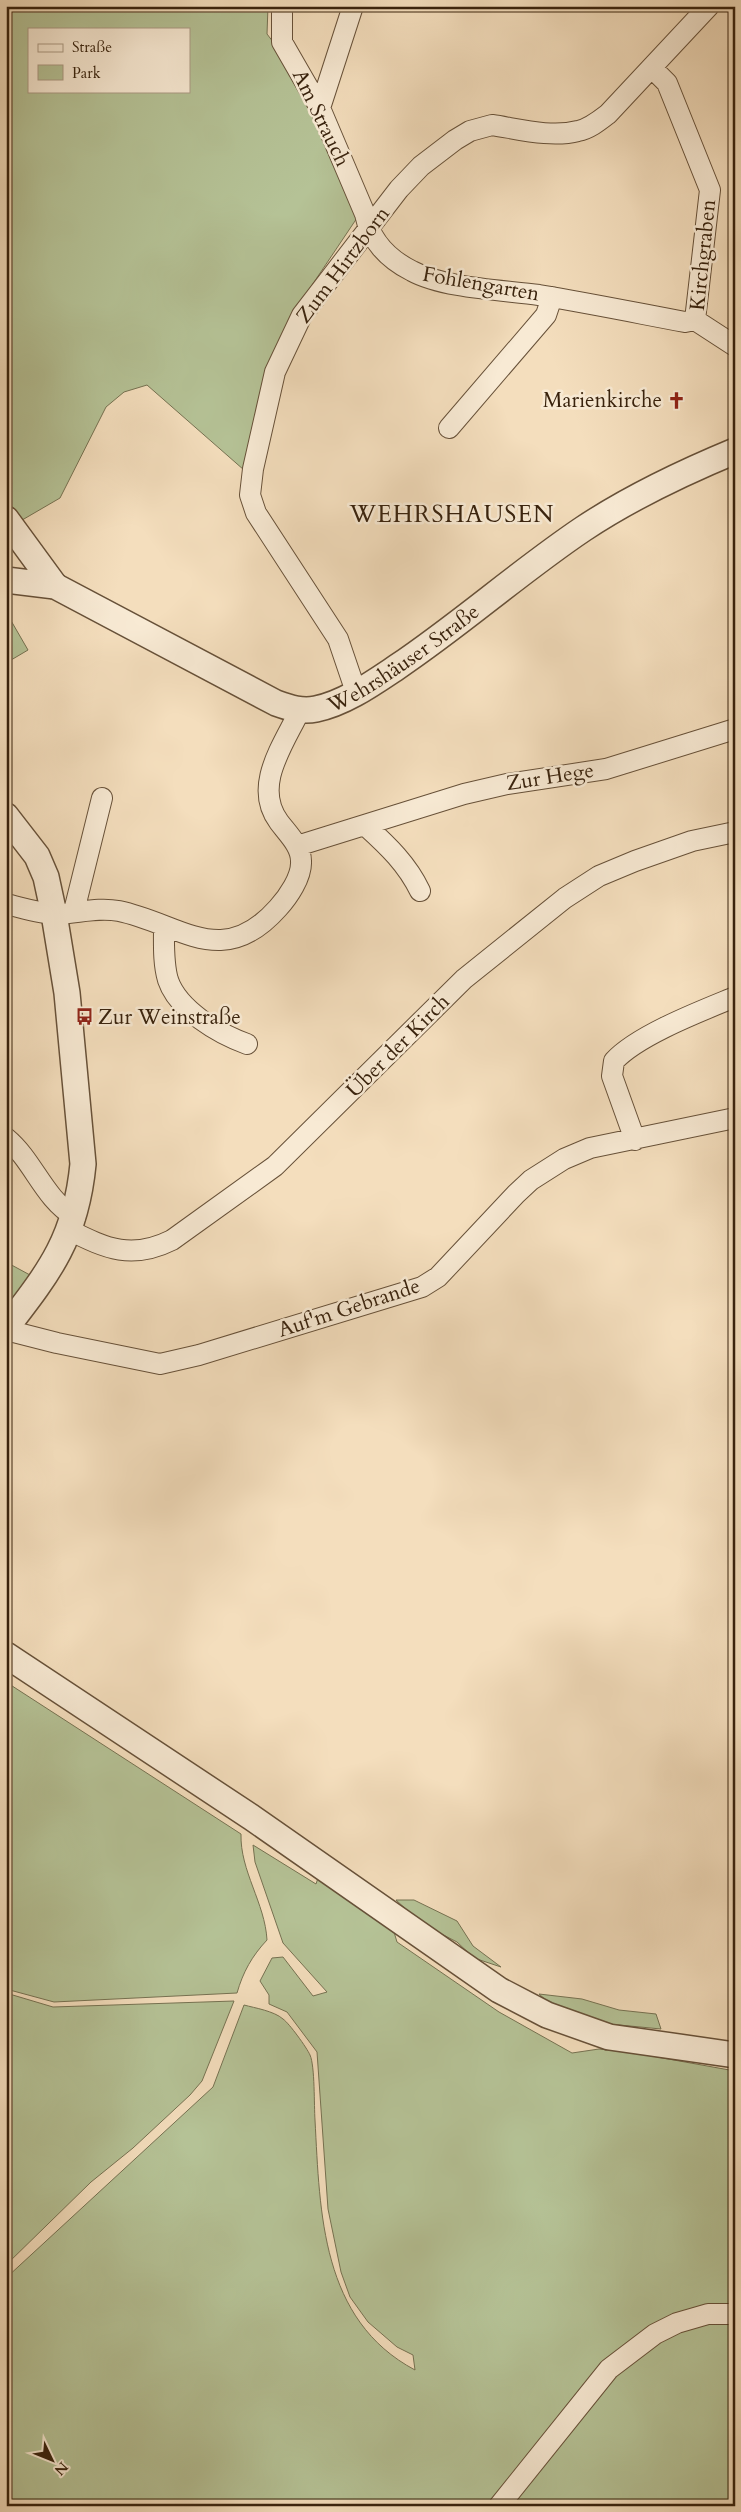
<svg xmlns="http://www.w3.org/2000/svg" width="741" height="2512" font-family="Cardo,serif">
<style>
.green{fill:#b5c296;stroke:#767252;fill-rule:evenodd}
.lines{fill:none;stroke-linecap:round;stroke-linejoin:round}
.minor-casing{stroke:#675139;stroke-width:22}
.tertiary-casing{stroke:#675139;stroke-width:28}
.minor{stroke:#f8ead4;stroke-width:20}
.tertiary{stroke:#f8ead4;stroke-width:25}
.labels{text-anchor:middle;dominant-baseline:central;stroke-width:5;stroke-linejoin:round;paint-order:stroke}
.street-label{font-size:21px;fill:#38220d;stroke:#f8ead4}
.poi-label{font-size:21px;fill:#38220d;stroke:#f8ead4;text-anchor:end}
.quarter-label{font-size:24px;letter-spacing:1px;fill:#38220d;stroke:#f8ead4}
</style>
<rect width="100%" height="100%" fill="#f4debd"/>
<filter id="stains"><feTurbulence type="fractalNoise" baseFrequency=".004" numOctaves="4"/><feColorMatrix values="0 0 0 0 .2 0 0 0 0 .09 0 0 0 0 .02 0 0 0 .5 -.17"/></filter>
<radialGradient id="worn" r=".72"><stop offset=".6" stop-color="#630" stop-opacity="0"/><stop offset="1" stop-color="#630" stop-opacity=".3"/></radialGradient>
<path class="green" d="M6,6H268L267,34L316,98L357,218L300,303L273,353L244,470L147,385L124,392L106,407L60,498L17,523L6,511ZM29,29H189V91H29Z
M6,612L28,650L6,663Z
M6,1262L30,1275L6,1308Z
M6,1682L241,1834C240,1871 265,1903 267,1940C252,1956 243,1972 237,1993L54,2002L6,1989Z
M253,1845L316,1884L318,1878L394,1932L397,1942L499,2012L572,2053L599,2049L635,2053L735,2071V2307C713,2307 691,2306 672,2317L681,2326L735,2320V2506H6V2278L213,2087L244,2005C255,2008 274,2011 283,2019C289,2023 307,2048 310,2055C315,2066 314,2106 315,2120C320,2213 321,2320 415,2370L413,2355L397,2347L368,2322L350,2297L341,2272L328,2209L317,2052L287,2012L269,2004V1995L260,1981L272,1958L283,1957L313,1996L327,1992L283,1943L255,1862Z
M396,1900H414L457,1921L473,1946L501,1967L474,1958L457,1942L422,1924Z
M6,1993L53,2007L234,2001L202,2081L190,2095L133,2148L91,2182L6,2265Z
M539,1994L582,1999L619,2010L656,2014L661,2029L609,2024L556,2009Z"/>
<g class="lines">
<defs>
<path id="minor" d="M282,6V42L320,108L365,214C370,240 388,259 412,271C443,288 502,290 539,295C588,303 637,313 685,322L695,320
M652,68L667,83L710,190L695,320L735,346
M320,108L353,6
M449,428L546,315L552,297
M356,692L338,639L256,513L250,495L253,469L275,372L302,315L399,189L421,166L455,140L470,131L492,125C519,129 551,138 578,131C589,129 599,121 608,114L709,6
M366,826C388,846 407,864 420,891
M297,846L464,794L507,784L606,769L735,729
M6,904C23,908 40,914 58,914C79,913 98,907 119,911C181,924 222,971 278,908C288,897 302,877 301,861C301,846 288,834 279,822C252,786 284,744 300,710
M74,911L102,798
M164,926C164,944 163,963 168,980C178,1010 219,1034 247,1044
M6,1138C34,1161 43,1198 75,1217
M635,1140L612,1076L614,1061C638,1035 701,1011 735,997
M69,1230C107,1249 132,1260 172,1240L275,1166L464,979L565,898L599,876L635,861L692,841L735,832
M6,1330L57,1343L160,1364L199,1355L422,1287L438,1277L516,1194L531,1180L564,1159L590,1148L735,1118
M499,2506L609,2369L655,2334L677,2323L708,2314H735"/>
<g id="tertiary">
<path d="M6,519L55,586"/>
<path id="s1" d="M6,580L55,586L276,703C290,708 302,712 316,709C345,703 373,683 397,667C461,624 519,572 583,529C631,497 682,473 735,451"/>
<path d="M6,816L37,856L46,877L54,914L67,993L83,1164C76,1238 50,1271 6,1328"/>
<path d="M6,1655L251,1817L499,1990L547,2015L609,2037L735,2055"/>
</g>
</defs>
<use href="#minor" class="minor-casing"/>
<use href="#tertiary" class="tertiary-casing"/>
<use href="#minor" class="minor"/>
<use href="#tertiary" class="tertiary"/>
</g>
<defs>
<symbol id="church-bare" viewBox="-9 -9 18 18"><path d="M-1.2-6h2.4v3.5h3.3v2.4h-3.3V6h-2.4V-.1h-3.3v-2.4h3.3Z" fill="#8f2418" stroke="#f8ead4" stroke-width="2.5" paint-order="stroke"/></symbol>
<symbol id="bus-bare" viewBox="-9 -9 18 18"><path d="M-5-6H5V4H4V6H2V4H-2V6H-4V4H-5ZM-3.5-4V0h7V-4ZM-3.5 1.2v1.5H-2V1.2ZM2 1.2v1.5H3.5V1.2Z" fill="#8f2418" stroke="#f8ead4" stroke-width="2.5" paint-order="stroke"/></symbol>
</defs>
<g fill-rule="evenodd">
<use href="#church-bare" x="664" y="388" width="25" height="25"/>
<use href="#bus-bare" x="72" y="1004" width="25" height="25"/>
</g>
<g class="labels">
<g class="street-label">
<text transform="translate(321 118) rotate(64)">Am Strauch</text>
<text transform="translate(703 255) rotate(-84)">Kirchgraben</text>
<text transform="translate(343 265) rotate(-53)">Zum Hirtzborn</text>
<text transform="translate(481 284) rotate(10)">Fohlengarten</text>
<text stroke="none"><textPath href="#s1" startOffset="442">Wehrshäuser Straße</textPath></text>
<text transform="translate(550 777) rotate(-9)">Zur Hege</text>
<text transform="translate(398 1046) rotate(-45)">Über der Kirch</text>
<text transform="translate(349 1308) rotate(-18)">Auf'm Gebrande</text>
</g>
<g class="poi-label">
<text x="662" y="400">Marienkirche</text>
<text x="98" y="1017" text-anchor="start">Zur Weinstraße</text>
</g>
<g class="quarter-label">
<text x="452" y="514">WEHRSHAUSEN</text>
</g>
</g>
<rect width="741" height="2512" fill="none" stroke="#f4debd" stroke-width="25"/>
<rect x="8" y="8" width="726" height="2497" fill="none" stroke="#38220d" stroke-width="2.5"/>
<rect x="12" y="12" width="716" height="2487" fill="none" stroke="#38220d"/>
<rect x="28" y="28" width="162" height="65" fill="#f8ead4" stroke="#ab9a84"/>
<rect x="38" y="44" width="25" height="8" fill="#f8ead4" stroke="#ab9a84"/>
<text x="72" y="52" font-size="15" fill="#38220d">Straße</text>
<rect x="38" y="65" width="25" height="15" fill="#b5c296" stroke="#ab9a84"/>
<text x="72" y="78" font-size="15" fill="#38220d">Park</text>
<g transform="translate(52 2460) rotate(133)" stroke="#f8ead4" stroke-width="4" paint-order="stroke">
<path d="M0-4L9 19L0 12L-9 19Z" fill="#38220d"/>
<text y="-8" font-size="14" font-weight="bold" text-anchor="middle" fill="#38220d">N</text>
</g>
<rect width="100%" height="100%" filter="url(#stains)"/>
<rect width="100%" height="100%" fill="url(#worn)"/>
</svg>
